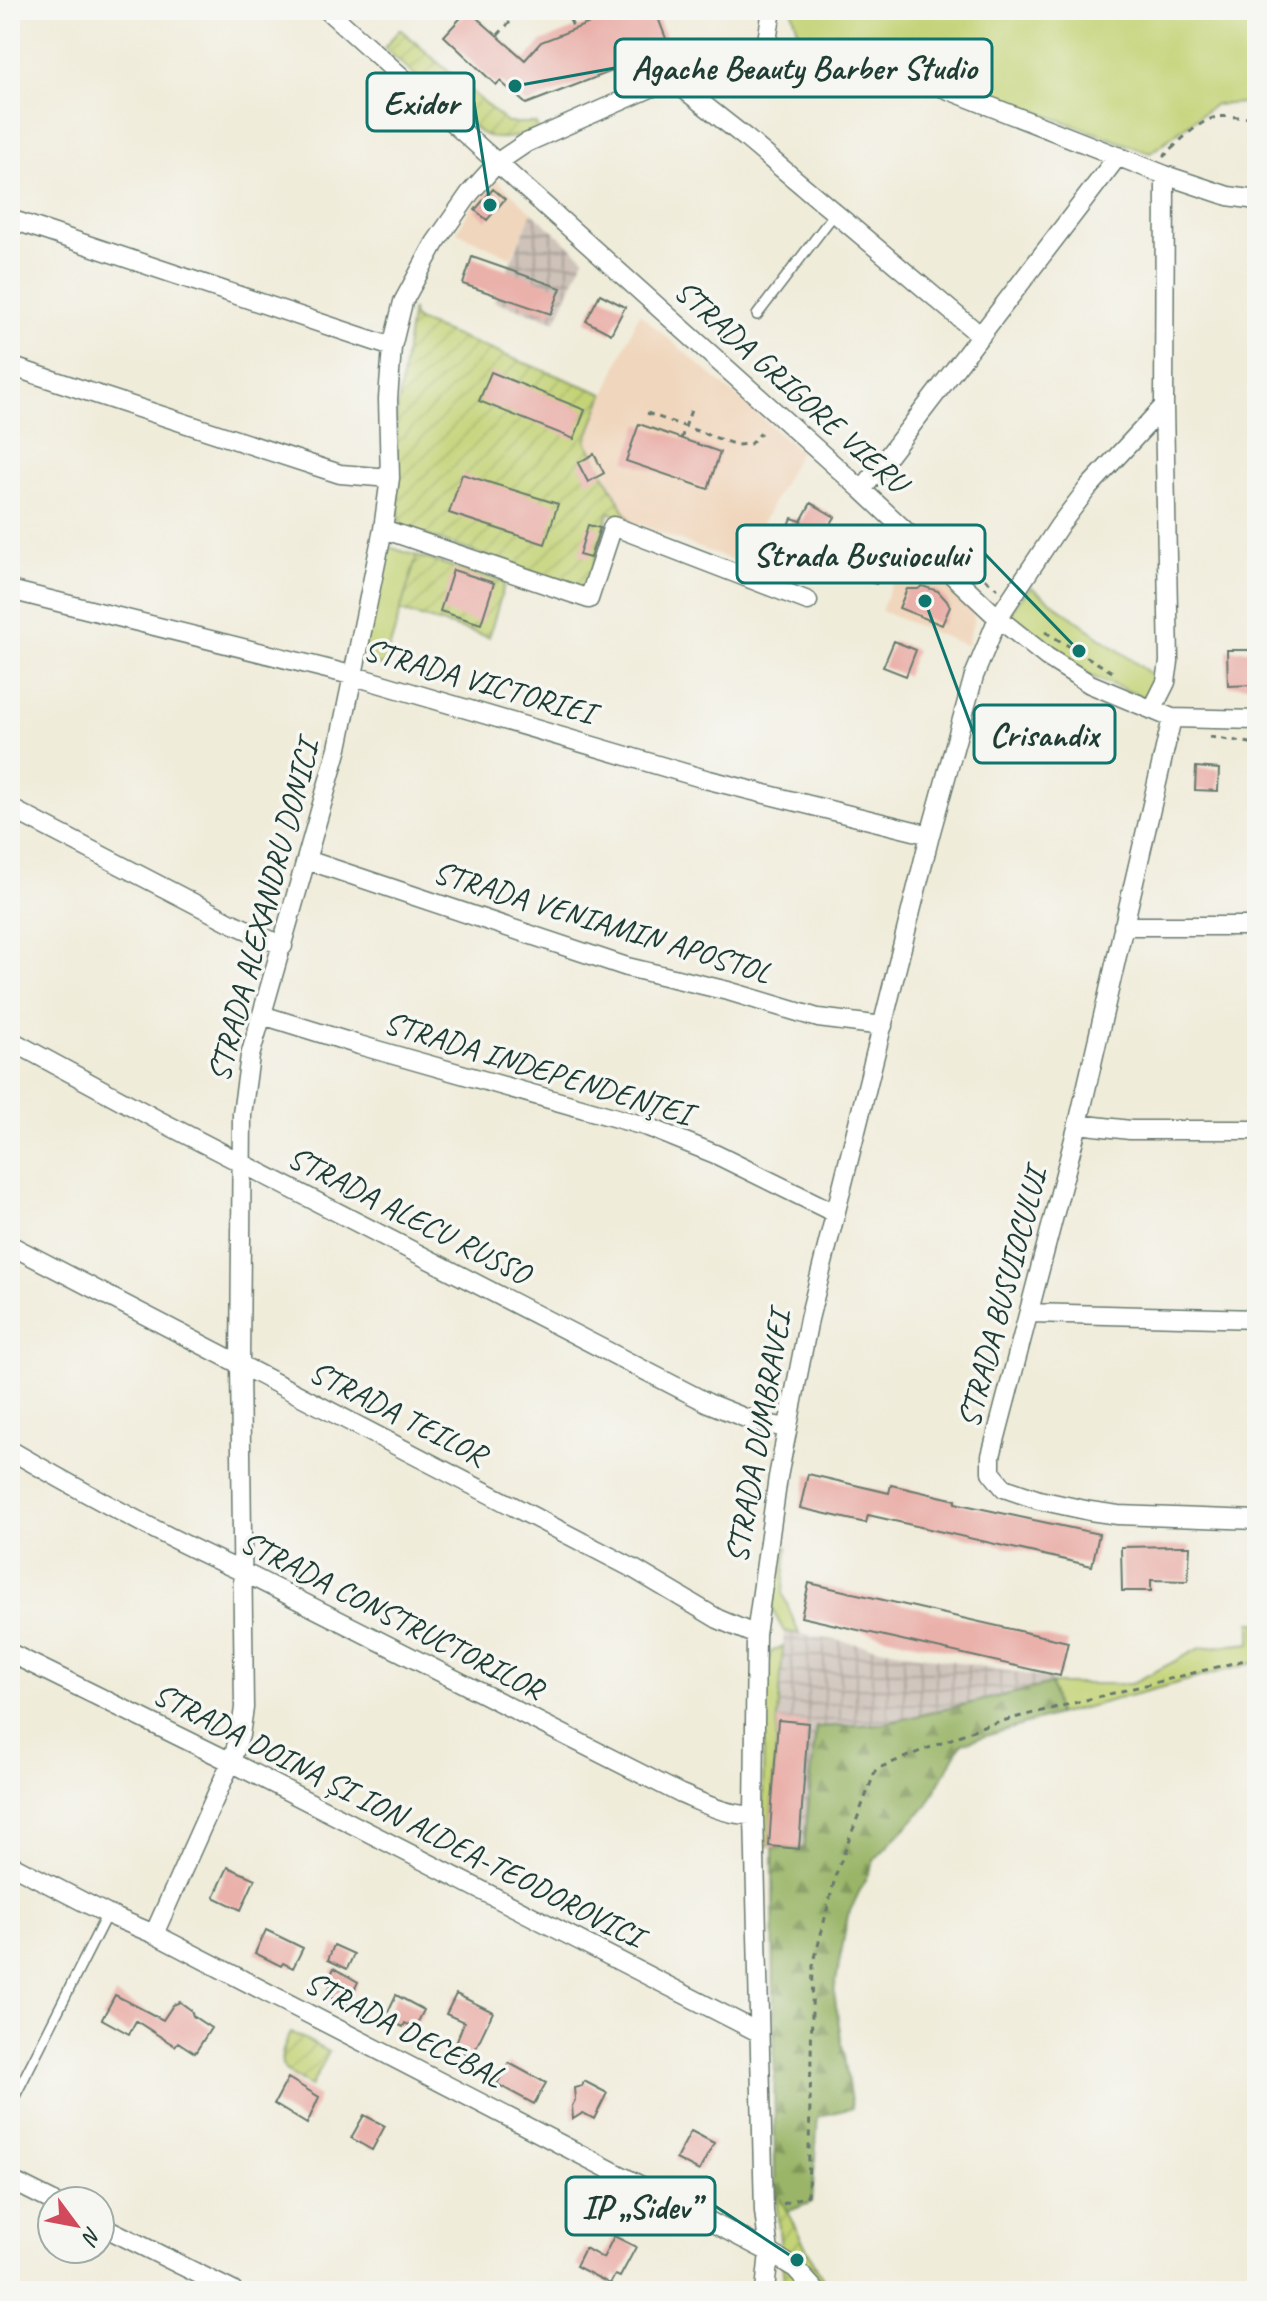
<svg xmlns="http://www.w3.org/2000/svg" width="1267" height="2301" font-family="Caveat,sans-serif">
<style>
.built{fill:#f0d6bc}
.industrial{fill:url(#industrial-grid)}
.grass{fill:#c3d376;stroke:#718855;stroke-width:2}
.forest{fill:url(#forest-firs);stroke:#5c794e;stroke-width:2}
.garden{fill:url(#garden-furrows);stroke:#718855;stroke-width:2}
.building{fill:#eab1aa}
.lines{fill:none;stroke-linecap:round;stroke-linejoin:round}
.service-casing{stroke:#687a6e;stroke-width:12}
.minor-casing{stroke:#687a6e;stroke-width:21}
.path{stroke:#687a6e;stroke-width:3;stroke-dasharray:6 6;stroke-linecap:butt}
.service{stroke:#fff;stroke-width:9}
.minor{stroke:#fff;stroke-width:18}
.labels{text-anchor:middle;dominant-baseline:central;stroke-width:7;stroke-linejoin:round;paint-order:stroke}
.street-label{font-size:32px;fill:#1f3d34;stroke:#f6f6f2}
.leader{fill:none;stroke:#0f766e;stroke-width:3}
.callout-dot{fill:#0f766e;stroke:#f6f6f2;stroke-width:3}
.callout{fill:#f6f6f2;stroke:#0f766e;stroke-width:3}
.callout-label{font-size:34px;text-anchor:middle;font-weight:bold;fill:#1f3d34}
</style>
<defs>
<pattern id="industrial-grid" width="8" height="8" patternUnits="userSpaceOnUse" patternTransform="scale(2)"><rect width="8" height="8" fill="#cec2b9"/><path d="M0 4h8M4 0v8" fill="none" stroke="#a79f97"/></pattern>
<pattern id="forest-firs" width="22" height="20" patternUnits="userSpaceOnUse" patternTransform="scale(2)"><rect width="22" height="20" fill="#9ab567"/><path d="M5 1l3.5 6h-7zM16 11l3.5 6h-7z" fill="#7d9456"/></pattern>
<pattern id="garden-furrows" width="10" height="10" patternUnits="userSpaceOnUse" patternTransform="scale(2)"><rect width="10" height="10" fill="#c3d376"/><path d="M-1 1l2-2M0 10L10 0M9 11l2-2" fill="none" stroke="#a7b667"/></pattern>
</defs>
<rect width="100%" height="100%" fill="#f6f6f2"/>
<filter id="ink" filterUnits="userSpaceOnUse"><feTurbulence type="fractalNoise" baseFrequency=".0125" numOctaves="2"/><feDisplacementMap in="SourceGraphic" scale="16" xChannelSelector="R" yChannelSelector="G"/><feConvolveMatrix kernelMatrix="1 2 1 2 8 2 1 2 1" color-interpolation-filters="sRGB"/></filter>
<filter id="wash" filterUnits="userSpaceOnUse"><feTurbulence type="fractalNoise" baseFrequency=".006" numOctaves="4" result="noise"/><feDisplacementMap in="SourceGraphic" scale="32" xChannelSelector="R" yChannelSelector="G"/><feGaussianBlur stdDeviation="1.8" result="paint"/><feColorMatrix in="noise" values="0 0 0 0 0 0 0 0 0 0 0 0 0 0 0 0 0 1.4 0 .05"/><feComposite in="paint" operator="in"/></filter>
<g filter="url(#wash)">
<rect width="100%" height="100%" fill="#f0ecda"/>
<path class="built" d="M497,180L532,212L511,257L457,232L471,207Z
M639,313L800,451L741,564L630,521L586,441Z
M907,544L970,601L974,619L967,646L881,611Z"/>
<path class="industrial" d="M532,212L584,258L556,321L494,301Z
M784,1631L1053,1679L1051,1684L883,1724L816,1727L804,1849L769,1846Z"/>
<path class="grass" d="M792,10H1257V102L1214,105L1150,153L883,55L799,34Z
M386,546L417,556L384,666L361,661Z
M1031,587L1155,677L1146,698L1080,672L1044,647L1009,612Z
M777,1544L787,1547L783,1594L799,1634L784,1631L769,1604Z
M1251,1622H1257V1662L1057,1715L1051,1684H1131L1200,1648L1251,1643Z
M783,1646L769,1846H762L765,1670L771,1652Z"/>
<path class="forest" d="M1051,1684L1057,1715L962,1743L926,1807L875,1859L848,1915L834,1993L852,2108L818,2117L812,2202L787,2212L775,2189L773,1847L804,1849L816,1727L883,1724Z"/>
<path class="garden" d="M400,29L507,123H535L539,130C518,136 499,144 479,132L384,48Z
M412,310L415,320L604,394L586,441L630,521L609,512L586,591L399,526L396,418Z
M417,556L505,582L489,637L400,611Z
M291,2032L329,2052L311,2086C279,2070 274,2066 291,2032Z
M775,2189L829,2291H785Z"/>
<g id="blocks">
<path class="building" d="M468,10L525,60L541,42L623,10H655L670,49L526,104L500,81L496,85L444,36Z
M493,189L505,199L487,220L475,210Z
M472,257L561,288L551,314L463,284Z
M600,294L625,307L611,334L586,321Z
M491,372L585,410L574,439L479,401Z
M639,424L720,452L708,489L626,461Z
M594,454L604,473L588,482L578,463Z
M462,474L558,504L545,544L449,513Z
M811,503L835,517L826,532L887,557L876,584L834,566L839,556L789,525L792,518L801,521Z
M588,525L600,528L590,558L579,555Z
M453,570L494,583L481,624L440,611Z
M922,586L938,591L947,601L950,607L942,625L899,608L907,589H918Z
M894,641L916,650L906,676L883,667Z
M1227,650H1254V685L1228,686Z
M1196,767L1219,769L1218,791L1195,790Z
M808,1474L889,1493L891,1485L956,1500L955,1503L1099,1534L1092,1566L868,1515L866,1523L800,1508Z
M1176,1546H1190L1188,1581L1151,1580V1591H1122L1121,1547Z
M809,1583L1068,1642L1060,1676L801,1617Z
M778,1720L808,1723L799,1849L769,1846Z
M228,1867L255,1879L241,1910L214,1897Z
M266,1930L303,1948L293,1968L283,1963L281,1966L255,1953Z
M334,1945L354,1954L347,1969L328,1960Z
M334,1968L358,1982L347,2005L326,1995L331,1985L327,1983Z
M456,1994L493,2012L472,2056L454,2048L464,2022L446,2014Z
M115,1995L163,2020L173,2005L180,2002L191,2010L193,2016L211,2028L195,2053L178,2042L175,2046L136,2021L129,2034L102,2019Z
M396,1995L424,2010L415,2028L405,2023L403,2027L385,2018Z
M509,2063L546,2083L534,2104L497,2084Z
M288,2078L319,2097L307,2124L274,2104Z
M584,2081L607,2093L594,2119L583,2113L573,2119L572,2106L575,2100L574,2088L582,2086Z
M364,2115L385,2126L372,2150L351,2138Z
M691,2131L714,2143L699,2171L676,2159Z
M614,2236L636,2247L620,2277L615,2275L610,2284L576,2266L585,2248L603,2258Z"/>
</g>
</g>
<g filter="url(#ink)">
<use href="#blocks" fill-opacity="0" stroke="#687a6e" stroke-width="2"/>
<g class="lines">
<defs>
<path id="service" d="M757,315L835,213
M10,2106L107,1914"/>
<path id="minor" d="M327,10L862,490L998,618L1047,657L1090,684L1172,718L1257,720
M765,53L772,10
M671,79L746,138L981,336
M10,219L392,347
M10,366L340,474L390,478
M862,490L1118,156
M383,529L589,599L613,526L808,601
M10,590L351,675L705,779L930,835
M1152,710L1166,682L1169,662L1164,406L1165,175
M1172,718L1078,1124L991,1456V1472L1004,1488L1039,1500L1090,1511L1118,1515L1257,1520
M10,808L230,922L283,946
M307,860L627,967L728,991L818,1018L883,1026
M1123,926H1257
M262,1015L359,1045L648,1127L715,1154L835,1213
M10,1040L158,1120L708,1403L753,1421L786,1428
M1078,1124L1130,1130H1257
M10,1245L634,1569L718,1619L756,1635
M1030,1313L1257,1319
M10,1450C86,1494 163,1536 243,1572L681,1794C705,1804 728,1816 754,1815
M10,1653L231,1762L758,2032
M10,1864L107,1914L154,1934L769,2252L795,2268L816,2291
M154,1934L231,1762L240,1735L244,1708L240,1364L242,1114L250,1056L338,748L383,529L390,478L388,399L392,347L403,302L435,243L470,193L498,162L526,143L671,79L723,60L765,53L812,54L885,65L1165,175L1228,196L1257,200
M10,2180L52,2201
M100,2225L233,2291
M765,2291L769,2252L764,2211L754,1815L756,1635L778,1477L809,1319L930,835L974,676L998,618L1059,526L1088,488L1164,406"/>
</defs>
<use href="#service" class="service-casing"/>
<use href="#minor" class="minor-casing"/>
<path class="path" d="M570,20L574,29
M498,35L510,22
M1163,157C1177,144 1195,124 1213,118C1223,114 1244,119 1257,117
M647,413L736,445L750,444L761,433
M681,439L691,410
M985,579L998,589
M1045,632L1114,673
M1210,737L1257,744
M783,2204L808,2195L813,1966L836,1874L876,1769L986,1725L1257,1657"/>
<use href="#service" class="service"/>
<use href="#minor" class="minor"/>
</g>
</g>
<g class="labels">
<g class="street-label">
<text transform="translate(791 386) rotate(42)">STRADA GRIGORE VIERU</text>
<text transform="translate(479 681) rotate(16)">STRADA VICTORIEI</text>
<text transform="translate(263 911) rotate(-75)">STRADA ALEXANDRU DONICI</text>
<text transform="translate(602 922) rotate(17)">STRADA VENIAMIN APOSTOL</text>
<text transform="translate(538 1068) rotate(17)">STRADA INDEPENDENŢEI</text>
<text transform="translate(409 1215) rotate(27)">STRADA ALECU RUSSO</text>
<text transform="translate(1002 1298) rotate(-75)">STRADA BUSUIOCULUI</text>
<text transform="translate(398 1413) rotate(27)">STRADA TEILOR</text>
<text transform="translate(758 1437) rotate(-80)">STRADA DUMBRAVEI</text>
<text transform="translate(392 1615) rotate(27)">STRADA CONSTRUCTORILOR</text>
<text transform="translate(398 1815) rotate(27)">STRADA DOINA ȘI ION ALDEA-TEODOROVICI</text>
<text transform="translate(404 2029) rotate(27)">STRADA DECEBAL</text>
</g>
</g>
<path class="leader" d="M515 86L615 68M490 205L474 102M1079 651L985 554M925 601L974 734M797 2260L715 2206"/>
<g class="callout-dot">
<circle cx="515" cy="86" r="8"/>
<circle cx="490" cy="205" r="8"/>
<circle cx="1079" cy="651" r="8"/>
<circle cx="925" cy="601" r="8"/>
<circle cx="797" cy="2260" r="8"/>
</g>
<g class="callout">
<rect x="615" y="39" width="377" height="58" rx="8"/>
<rect x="367" y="73" width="107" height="58" rx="8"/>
<rect x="737" y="525" width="248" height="58" rx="8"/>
<rect x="974" y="705" width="141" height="58" rx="8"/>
<rect x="566" y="2177" width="149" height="58" rx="8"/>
</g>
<g class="callout-label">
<text x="804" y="79">Agache Beauty Barber Studio</text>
<text x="421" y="114">Exidor</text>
<text x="861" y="566">Strada Busuiocului</text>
<text x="1044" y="746">Crisandix</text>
<text x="640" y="2218">IP „Sidev”</text>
</g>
<rect width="1267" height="2301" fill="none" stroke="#f6f6f2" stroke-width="40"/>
<g transform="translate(76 2225) rotate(122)"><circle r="38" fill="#f6f6f2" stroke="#a0aca6" stroke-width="2"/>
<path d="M0-6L14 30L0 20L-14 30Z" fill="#d1495b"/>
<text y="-12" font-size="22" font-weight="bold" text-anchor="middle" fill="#1f3d34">N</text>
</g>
</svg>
